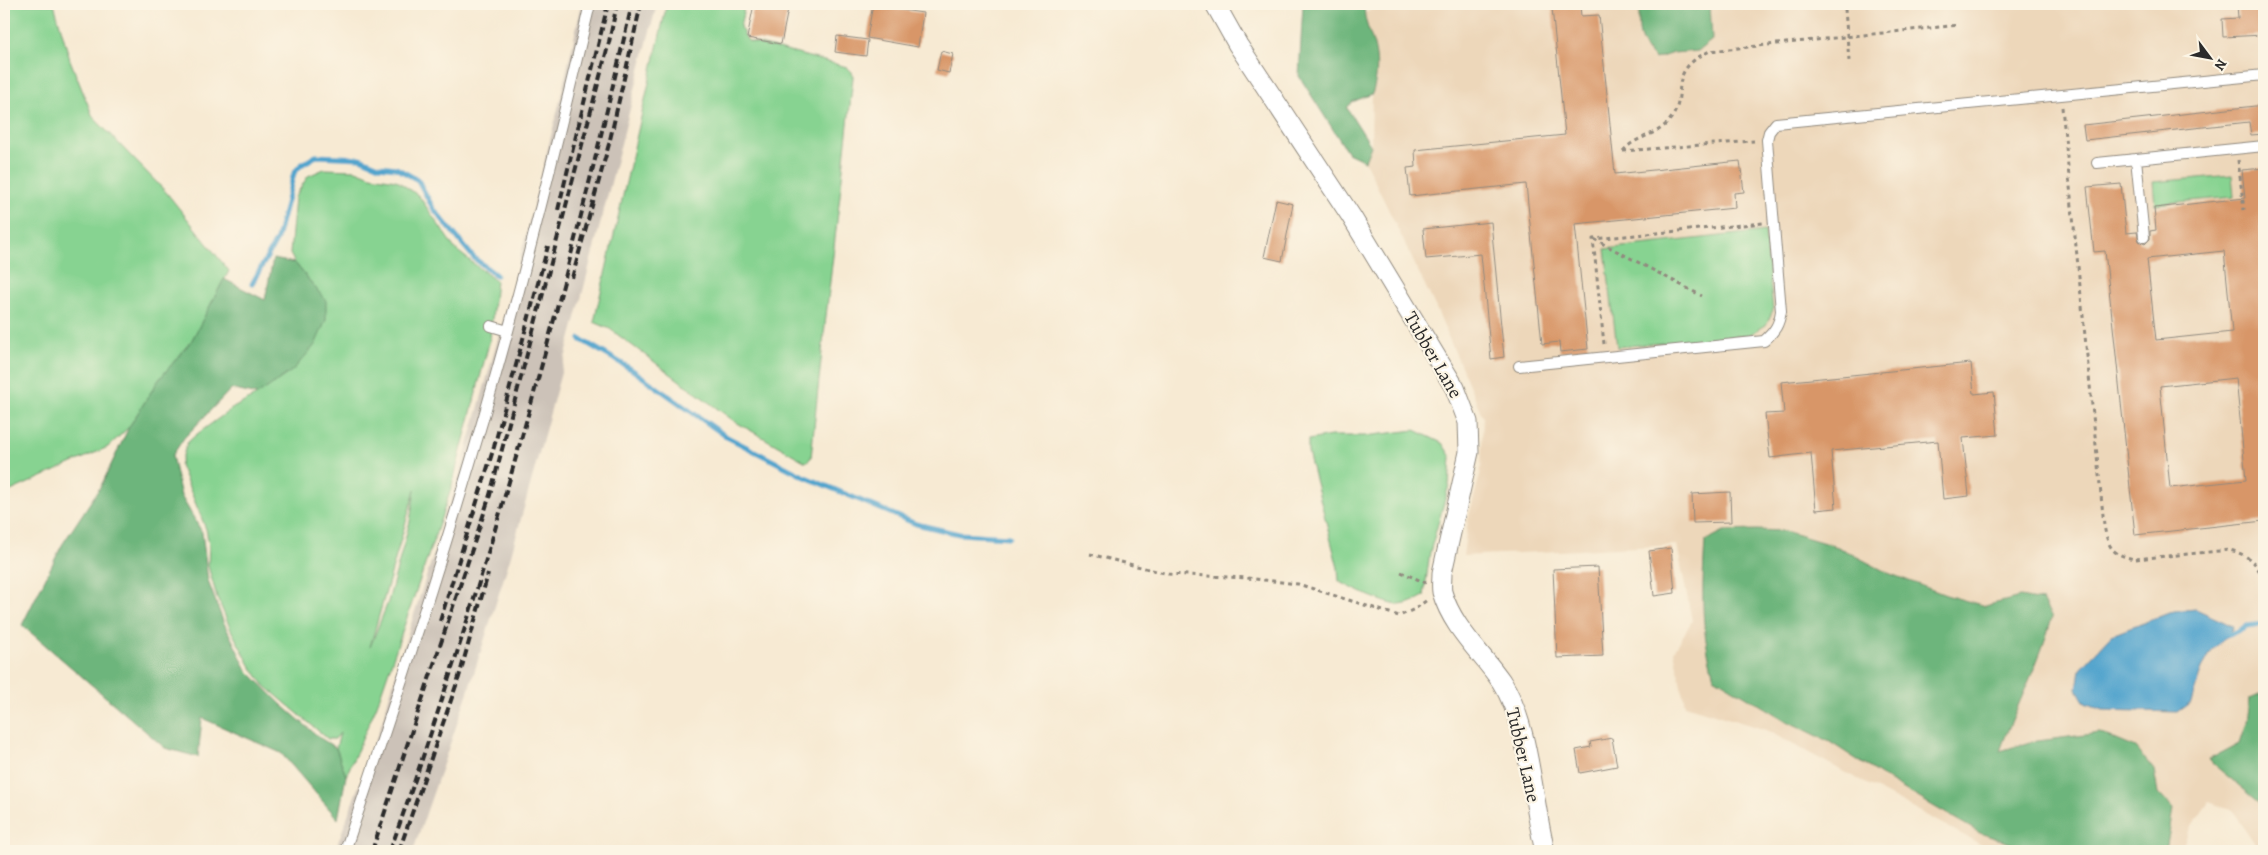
<svg xmlns="http://www.w3.org/2000/svg" width="2268" height="855" font-family="Alegreya,serif">
<style>
.built{fill:#edd7ba}
.industrial{fill:#ccc2b8}
.green{fill:#87d391;stroke:#597f5e;fill-rule:evenodd}
.forest{fill:#6db57b;stroke:#4c7053}
.water{fill:#52a4cd;stroke:#3e687c}
.lines{fill:none;stroke-linecap:round;stroke-linejoin:round}
.stream{stroke:#52a4cd;stroke-width:5}
.building{fill:#d89667;fill-rule:evenodd}
.service-casing{stroke:#918a7f;stroke-width:12}
.minor-casing{stroke:#918a7f;stroke-width:21}
.path{stroke:#918a7f;stroke-width:3;stroke-dasharray:4 4;stroke-linecap:butt}
.service{stroke:#fff;stroke-width:10}
.minor{stroke:#fff;stroke-width:19}
.rail{stroke:#2b2b2b;stroke-width:4;stroke-dasharray:8 4;stroke-linecap:butt}
.labels{text-anchor:middle;dominant-baseline:central;stroke-width:4.5;stroke-linejoin:round;paint-order:stroke}
.street-label{font-size:19px;fill:#2b2b2b;stroke:#fcf5e5}
</style>
<rect width="100%" height="100%" fill="#fcf5e5"/>
<filter id="ink" filterUnits="userSpaceOnUse"><feTurbulence type="fractalNoise" baseFrequency=".02" numOctaves="2"/><feDisplacementMap in="SourceGraphic" scale="10" xChannelSelector="R" yChannelSelector="G"/><feConvolveMatrix kernelMatrix="1 2 1 2 8 2 1 2 1" color-interpolation-filters="sRGB"/></filter>
<filter id="wash" filterUnits="userSpaceOnUse"><feTurbulence type="fractalNoise" baseFrequency=".0096" numOctaves="4" result="noise"/><feDisplacementMap in="SourceGraphic" scale="20" xChannelSelector="R" yChannelSelector="G"/><feGaussianBlur stdDeviation="1.12" result="paint"/><feColorMatrix in="noise" values="0 0 0 0 0 0 0 0 0 0 0 0 0 0 0 0 0 1.4 0 .05"/><feComposite in="paint" operator="in"/></filter>
<g filter="url(#wash)">
<rect width="100%" height="100%" fill="#f7ead3"/>
<path class="built" d="M1381,4H1640L1638,34L1655,59L1673,53L1698,51L1712,40L1710,4H2264V851H2260L2233,811L2209,802L2188,832L2181,851H1993L1766,730L1685,705L1674,651L1692,621L1677,545L1463,556L1468,519L1481,471L1483,417L1435,306L1365,161L1371,146L1372,94L1377,81L1375,50L1363,14Z"/>
<path class="industrial" d="M582,4H657L576,318L511,555L469,689L413,851H335L382,722L406,639L460,473L511,293L557,113Z"/>
<path class="green" d="M4,4H54L70,60L93,117L166,192L229,271L192,340L158,381L129,427L108,447L4,494Z
M667,4H745L740,27L748,41L847,67L852,72L853,77C840,204 823,331 811,458L806,462L734,421L610,329L594,322Z
M324,169L356,170L371,176L396,180L419,196L455,249L496,281L490,339L451,489L377,705L346,776L336,748L340,733L335,739H328L264,685L250,665L231,630L217,597L208,566L209,545L206,529L180,465L187,443L197,434L233,408L257,395L326,301L295,263L290,254L295,197L308,176ZM415,490L410,521L388,602L370,647Z
M2232,175L2234,197L2155,204L2153,182Z
M1765,231L1773,310L1766,325L1749,335L1617,347L1605,249Z
M1415,430L1442,443L1451,457L1449,485L1430,552L1424,596C1417,600 1407,605 1398,605C1383,603 1352,589 1339,581L1338,568L1308,452V440L1331,436H1365Z"/>
<path class="forest" d="M1303,4H1365C1362,21 1372,34 1375,50C1378,65 1377,80 1372,94L1352,102L1347,108L1371,146L1365,161L1348,153L1299,76Z
M1640,4H1710L1712,40L1698,51L1673,53L1655,59C1636,41 1638,29 1640,4Z
M273,259L295,263L326,301V320L315,345L293,370L257,395L231,389L184,438L172,456L181,496L202,532L208,581L223,621L247,670L282,705L320,738L336,748L346,776L338,819L281,753L202,718L198,757L165,748L22,625L62,545L101,486L129,427L158,381L192,340L224,279L265,300Z
M1756,530L1785,531L1838,547L1888,573L1946,595L1985,606L2020,597L2042,601L2052,617C2040,663 2016,705 2000,751L2030,742L2100,733L2136,748L2154,770L2158,793L2173,809L2166,851H2033L1980,833L1888,780L1830,742L1785,720L1714,677C1700,627 1702,593 1705,541L1724,531Z
M2264,693V806L2208,760L2240,743L2247,722L2250,699Z"/>
<path class="water" d="M2196,609L2233,626L2229,635L2213,649L2202,668L2191,702L2177,712L2103,710L2085,703L2077,689L2080,669L2112,635L2174,611Z"/>
<g class="lines">
<path class="stream" d="M252,284L277,239L294,173L301,165L316,156L360,158L379,166L396,168L418,180L433,208L474,258L496,275
M580,339L631,369L727,437L803,476L916,524L959,534L1009,537
M2229,635L2247,626L2263,624"/>
</g>
<g id="blocks">
<path class="building" d="M754,4H789L781,44L747,38Z
M873,4H896L895,9L923,13L918,47L867,38Z
M2237,4H2264V35L2223,37L2222,19L2238,18Z
M1580,6L1581,16L1599,15L1615,174L1740,161L1744,192L1734,193L1735,208L1575,224L1588,349L1560,352L1559,342L1542,344L1526,184L1410,196L1407,168L1416,167L1415,150L1565,135L1552,8Z
M837,36L868,40L866,56L835,52Z
M941,51L953,54L949,73L937,70Z
M2264,105V134L2251,135L2249,122L2085,140L2083,125Z
M2264,168V225L2260,226L2264,268V521L2135,535L2105,251L2094,252L2087,187L2121,184L2126,233L2137,232L2139,241L2145,244L2150,239V231L2156,230L2154,208L2245,198L2242,170ZM2224,251L2232,332L2156,340L2147,259ZM2236,378L2246,480L2170,488L2160,386Z
M1276,200L1293,204L1282,261L1264,257Z
M1491,222L1504,357L1491,359L1481,254L1426,259L1423,229Z
M1971,363L1974,394L1994,392L1998,435L1963,438L1969,496L1943,499L1938,441L1831,451L1836,508L1816,510L1811,453L1770,458L1765,414L1784,413L1781,382Z
M1730,492L1731,522L1693,523L1692,494Z
M1671,548L1675,593L1654,596L1649,551Z
M1598,567L1603,656L1557,658L1553,569Z
M1612,738L1617,766L1580,773L1576,750L1591,747L1590,742Z"/>
</g>
</g>
<g filter="url(#ink)">
<use href="#blocks" fill-opacity="0" stroke="#918a7f" stroke-width="1"/>
<g class="lines">
<defs>
<path id="service" d="M2136,159L2144,237
M2097,163L2264,146
M491,326L508,331
M1519,366L1764,341C1775,331 1779,325 1781,311L1767,140L1769,132L1776,123L2264,75
M345,851C403,679 460,506 508,331C538,223 564,113 590,4"/>
<path id="minor" d="M1215,4L1238,45L1351,216L1455,388L1468,422L1469,452L1442,573C1442,579 1441,587 1442,592C1452,627 1481,652 1501,681C1530,725 1532,800 1545,851"/>
</defs>
<use href="#service" class="service-casing"/>
<use href="#minor" class="minor-casing"/>
<path class="path" d="M1845,9L1849,61
M2062,107L2104,525C2108,548 2112,555 2135,559L2230,550C2251,556 2260,565 2264,586
M1623,151C1637,135 1655,137 1668,122C1692,96 1662,73 1710,51L1959,25
M1623,151L1754,141
M2238,160L2244,210
M1594,239L1702,296
M1604,344L1593,239L1763,223
M1090,554L1168,574L1247,578L1298,584L1399,616L1415,609L1427,600
M1401,572L1426,583"/>
<use href="#service" class="service"/>
<use href="#minor" class="minor"/>
<path class="rail" d="M558,210L608,4
M572,278L609,144L641,4
M440,621L494,447L548,246
M372,851L490,495L609,42L617,4
M390,851C489,575 566,290 632,4
M399,851L459,677L488,574"/>
</g>
</g>
<g class="labels">
<g class="street-label">
<text transform="translate(1433 355) rotate(60)">Tubber Lane</text>
<text transform="translate(1523 755) rotate(77)">Tubber Lane</text>
</g>
</g>
<rect width="2268" height="855" fill="none" stroke="#fcf5e5" stroke-width="20"/>
<g transform="translate(2210 58) rotate(122)" stroke="#fcf5e5" stroke-width="4" paint-order="stroke">
<path d="M0-4L9 19L0 12L-9 19Z" fill="#2b2b2b"/>
<text y="-8" font-size="14" font-weight="bold" text-anchor="middle" fill="#2b2b2b">N</text>
</g>
</svg>
